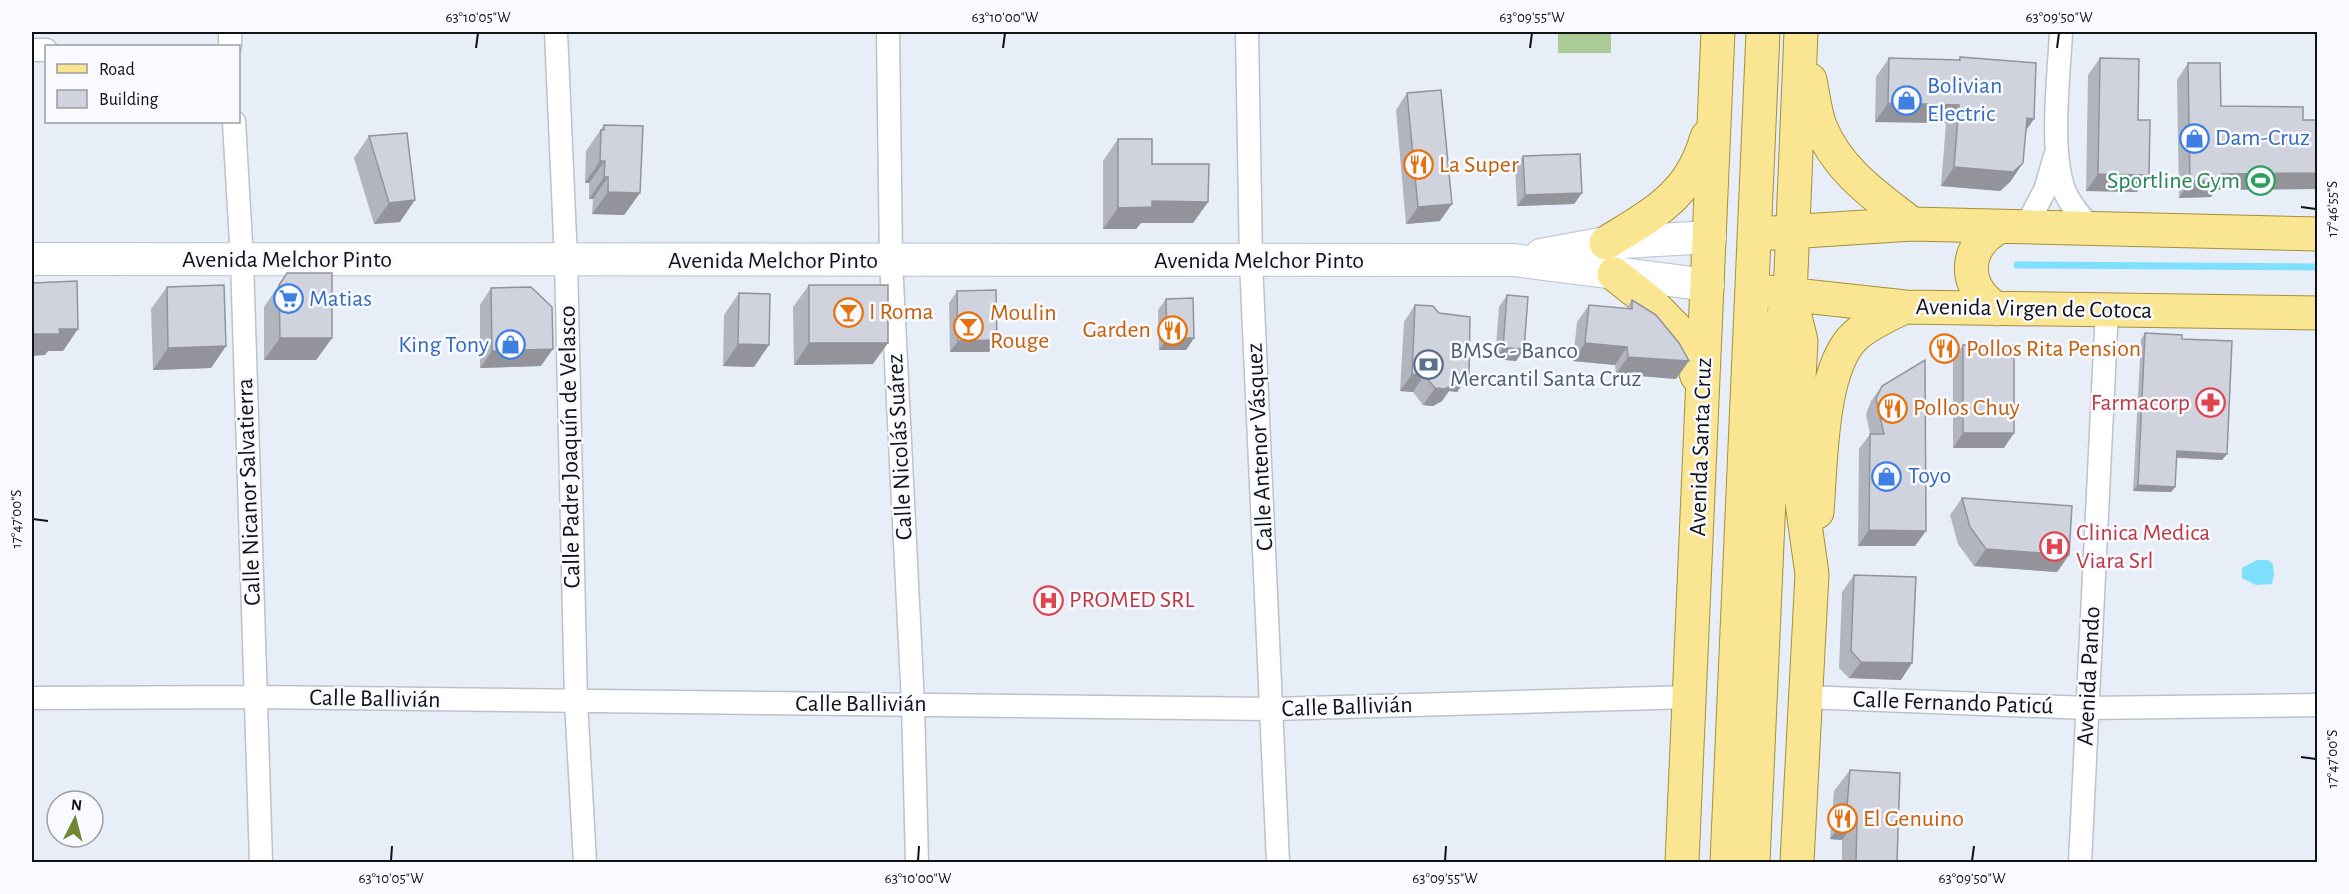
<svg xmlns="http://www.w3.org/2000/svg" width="2349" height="894" font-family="'Alegreya Sans',sans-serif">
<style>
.green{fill:#abcb96}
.water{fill:#7ee0fd}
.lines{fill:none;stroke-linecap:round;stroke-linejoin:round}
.stream{stroke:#7ee0fd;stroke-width:7}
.minor-casing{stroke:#bbc2cb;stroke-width:25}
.secondary-casing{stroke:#bbc2cb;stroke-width:34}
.primary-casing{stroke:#a69037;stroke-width:35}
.minor{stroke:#fff;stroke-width:22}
.secondary{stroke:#fff;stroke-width:32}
.primary{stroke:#fae592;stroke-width:33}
.wall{fill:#b3b5be}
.shaded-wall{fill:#92939b}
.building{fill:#d0d2dd;stroke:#92939b;stroke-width:1.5}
.ticks{fill:none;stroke:#101215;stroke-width:2}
.labels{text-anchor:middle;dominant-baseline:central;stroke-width:5;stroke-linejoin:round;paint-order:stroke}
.shop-label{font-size:24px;fill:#366cbe;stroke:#f8faff;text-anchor:start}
.food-label{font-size:24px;fill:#c56008;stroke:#f8faff;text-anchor:start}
.leisure-label{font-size:24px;fill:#27864d;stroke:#f8faff;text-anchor:end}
.street-label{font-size:24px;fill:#101215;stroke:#f8faff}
.service-label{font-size:24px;fill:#4e5e75;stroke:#f8faff;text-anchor:start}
.health-label{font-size:24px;fill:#be3a42;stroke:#f8faff;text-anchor:start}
.neatline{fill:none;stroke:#101215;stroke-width:2}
.ticks-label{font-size:15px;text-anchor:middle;fill:#101215}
</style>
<rect width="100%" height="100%" fill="#e7eef8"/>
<path class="green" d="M1558,32H1611V53H1558Z"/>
<path class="water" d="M2257,560H2268L2273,564L2274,575L2272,584L2256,585L2242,578V568Z"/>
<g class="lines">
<path class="stream" d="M2017,265L2318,267"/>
<defs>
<path id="minor" d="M230,32V46
M556,32L566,260L576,702L585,862
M888,32L891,261L913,704L917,862
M1247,32L1251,262L1278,862
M2061,32C2059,76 2049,153 2065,192C2071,206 2082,218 2092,229
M32,50H46
M234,122L242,260L261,862
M2025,228L2045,190L2055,156
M1805,697L2087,708L2318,705
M32,698L255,697L1273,709L1691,697
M2080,862L2107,309"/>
<path id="secondary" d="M1541,255L1606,243L1710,237
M32,259L1514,260L1708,285"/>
<path id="primary" d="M1810,80C1813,95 1815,112 1820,126C1838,171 1876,196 1912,224
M1772,233L1912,224L2318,234
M1606,243C1639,222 1676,204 1695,167C1700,158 1704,147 1707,137
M1614,274L1652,304L1685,338L1697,376
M1768,292L1905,307L2318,313
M1790,296L1801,341L1795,453L1812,574L1797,862
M1997,309C1962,287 1963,247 1999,227
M1817,512C1821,464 1820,367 1856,335C1870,323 1888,315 1905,307
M1682,862L1718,32
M1727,862L1763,32
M1753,862L1776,339L1790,296L1801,32"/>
</defs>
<use href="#minor" class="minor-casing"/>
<use href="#secondary" class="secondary-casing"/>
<use href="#primary" class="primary-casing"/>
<use href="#minor" class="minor"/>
<use href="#secondary" class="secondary"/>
<use href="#primary" class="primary"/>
</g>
<path class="wall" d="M1960,57L2034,119L2025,132L2023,163L2010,182L2000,191L1941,186L1946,123L1875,122L1876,77L1889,58L1958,60Z
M2100,58L2138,120L2149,175L2137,192L2086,191L2088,75Z
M2188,63L2221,106L2303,120H2318V189L2216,190L2211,197L2179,198L2177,80Z
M1407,93L1440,221L1406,224L1396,110Z
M604,125L640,193L624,215L592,214L593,199H589V183H585L586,151Z
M369,136L400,222L374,224L354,158Z
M1118,139L1152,164L1208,202L1193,223H1141L1136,229H1103V161Z
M1523,156L1582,193L1574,204L1517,206L1515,168Z
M287,273L332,338L316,360H264V307Z
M809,285L873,364L794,365L793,307Z
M167,287L226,346L211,368L153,370L151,309Z
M491,288L541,366L480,368V305Z
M957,291L989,352H950L949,303Z
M739,293L754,367L723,366L724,315Z
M1507,295L1524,349L1516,361L1495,359L1499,307Z
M1166,299L1194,338L1186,350H1159L1158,310Z
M1632,300L1676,379L1616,374L1615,365L1573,361L1577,322L1589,305L1626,309Z
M1415,305L1469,375L1457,392L1449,391L1442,401L1433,406L1423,405L1413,392L1400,391L1404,322Z
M2145,333L2182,339L2227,454L2222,460L2176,458L2175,487L2171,492L2133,491L2141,339Z
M1963,345L2004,448H1953V360Z
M1882,386L1915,546H1858L1859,449L1870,434L1866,414L1871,401Z
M1962,498L2069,555L2057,572L1974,566L1958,544L1950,515Z
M1854,575L1901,680L1849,678L1839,668L1842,592Z
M1850,770L1897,862H1842V840L1830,839L1834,791Z"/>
<path class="shaded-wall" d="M1888,103L1959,105L1946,123L1875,122Z
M2027,118L2034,119L2021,137Z
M600,161H605L589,183H585Z
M2023,163L2010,182L2000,191L1941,186L1954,167Z
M2318,173V189L2216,190L2211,197L2179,198L2190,181L2222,174Z
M2098,174L2149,175L2137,192L2086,191Z
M604,177H608L593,199H589Z
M608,192L640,193L624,215L592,214Z
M1582,193L1574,204L1517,206L1525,195Z
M415,200L400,222L374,224L389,203Z
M1152,201L1208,202L1193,223H1141L1136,229H1103L1118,208Z
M1452,204L1440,221L1406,224L1418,207Z
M59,329H78L63,351H48L45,355L32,356V334Z
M280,338H332L316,360H264Z
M1167,338H1194L1186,350H1159Z
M997,340L989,352H950L958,341Z
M809,343H888L873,364L794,365Z
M1585,343L1627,347L1615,365L1573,361Z
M738,344L769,345L754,367L723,366Z
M226,346L211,368L153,370L168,348Z
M1503,348L1524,349L1516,361L1495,359Z
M553,349L541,366L480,368L492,351Z
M1628,357L1689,361L1676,379L1616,374Z
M1412,374L1424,375L1413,392L1400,391Z
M1458,374L1469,375L1457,392L1449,391L1442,401L1433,406L1423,405L1435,388Z
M1963,433H2014L2004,448H1953Z
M2177,451L2227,454L2222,460L2172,457Z
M2138,485L2175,487L2171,492L2133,491Z
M1869,530L1926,531L1915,546H1858Z
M1986,549L2069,555L2057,572L1974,566Z
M1861,662L1912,663L1901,680L1849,678Z
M1846,818H1857L1842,840L1830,839Z"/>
<path class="building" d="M1960,57L2036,63L2034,119L2027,118L2023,163L2013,172L1954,167L1959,105L1888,103L1889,58L1960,60Z
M2100,58L2139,59L2138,120H2150L2149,175L2098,174Z
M2188,63H2220L2221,106L2303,107V120H2318V173L2222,174V181H2190Z
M1441,90L1452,204L1418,207L1407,93Z
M604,125L643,126L640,193L608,192V177H604L605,161H600L601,130H604Z
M407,133L415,200L389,203L369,136Z
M1118,139H1152V164H1209L1208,202L1152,201V207L1118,208Z
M1580,154L1582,193L1525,195L1523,156Z
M287,273H332V338H280L279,285Z
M77,281L78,329H59L60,334H32V283Z
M224,285L226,346L168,348L167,287Z
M809,285H888V343H809Z
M531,287L552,307L553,349L492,351L491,288Z
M996,290L997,340L958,341L957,291Z
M739,293L770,294L769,345L738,344Z
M1507,295L1528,297L1524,349L1503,348Z
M1193,298L1194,338H1167L1166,299Z
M1632,300L1656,315L1679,343L1689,361L1628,357L1627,347L1585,343L1589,305L1632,309Z
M1415,305L1433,306L1439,313L1470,317L1469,375L1458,374L1454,384L1445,389L1435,388L1424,375L1412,374Z
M2145,333L2182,335V339L2232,341L2227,454L2177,451L2175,487L2138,485Z
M1963,345H2014V433H1963Z
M1925,360L1926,531L1869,530L1870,434H1884L1876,399L1882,386Z
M1962,498L2072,506L2069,555L1986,549L1970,527Z
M1854,575L1916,577L1912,663L1861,662L1851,651Z
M1850,770L1900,773L1897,862H1856L1857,818H1846Z"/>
<path class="ticks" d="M476,48L478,33M1003,48L1005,33M1530,48L1532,33M2057,48L2059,33M2301,207L2316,209M33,519L48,521M2301,757L2316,759M391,861L392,846M918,861L919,846M1445,861L1446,846M1972,861L1974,846"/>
<defs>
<symbol id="shop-ring" viewBox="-11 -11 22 22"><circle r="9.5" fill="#f8faff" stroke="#3f7fe0" stroke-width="1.5"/><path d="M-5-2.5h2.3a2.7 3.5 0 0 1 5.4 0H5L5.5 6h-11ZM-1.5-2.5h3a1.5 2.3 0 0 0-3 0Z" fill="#3f7fe0"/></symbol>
<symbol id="restaurant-ring" viewBox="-11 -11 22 22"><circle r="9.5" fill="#f8faff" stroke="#e8710a" stroke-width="1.5"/><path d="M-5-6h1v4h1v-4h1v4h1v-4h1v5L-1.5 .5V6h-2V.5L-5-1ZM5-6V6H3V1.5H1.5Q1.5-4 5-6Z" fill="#e8710a"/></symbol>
<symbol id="stadium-ring" viewBox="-11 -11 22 22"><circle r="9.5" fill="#f8faff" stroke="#2e9e5b" stroke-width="1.5"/><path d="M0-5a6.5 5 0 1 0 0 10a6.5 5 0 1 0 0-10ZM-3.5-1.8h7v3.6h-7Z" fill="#2e9e5b"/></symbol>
<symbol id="supermarket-ring" viewBox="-11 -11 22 22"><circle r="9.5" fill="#f8faff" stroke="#3f7fe0" stroke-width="1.5"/><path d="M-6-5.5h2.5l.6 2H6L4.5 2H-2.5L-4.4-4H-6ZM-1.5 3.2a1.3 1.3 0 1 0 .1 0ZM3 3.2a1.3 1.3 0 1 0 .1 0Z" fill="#3f7fe0"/></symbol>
<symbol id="bar-ring" viewBox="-11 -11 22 22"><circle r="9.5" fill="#f8faff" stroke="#e8710a" stroke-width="1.5"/><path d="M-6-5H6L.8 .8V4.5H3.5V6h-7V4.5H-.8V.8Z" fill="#e8710a"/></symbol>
<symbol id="bank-ring" viewBox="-11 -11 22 22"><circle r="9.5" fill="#f8faff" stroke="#5c6f8a" stroke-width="1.5"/><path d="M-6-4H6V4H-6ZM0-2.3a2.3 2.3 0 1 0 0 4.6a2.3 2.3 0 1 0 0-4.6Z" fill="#5c6f8a"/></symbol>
<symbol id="pharmacy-ring" viewBox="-11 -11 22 22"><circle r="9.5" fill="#f8faff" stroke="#e0444e" stroke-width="1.5"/><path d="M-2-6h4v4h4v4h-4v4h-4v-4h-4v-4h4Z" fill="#e0444e"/></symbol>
<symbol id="hospital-ring" viewBox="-11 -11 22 22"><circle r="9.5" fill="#f8faff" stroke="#e0444e" stroke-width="1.5"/><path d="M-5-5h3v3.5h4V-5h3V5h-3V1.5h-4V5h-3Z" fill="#e0444e"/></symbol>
</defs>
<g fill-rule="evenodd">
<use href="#shop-ring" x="1890" y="84" width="33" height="33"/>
<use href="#shop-ring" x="2178" y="122" width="33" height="33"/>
<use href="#restaurant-ring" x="1402" y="148" width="33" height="33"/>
<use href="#stadium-ring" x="2244" y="164" width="33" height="33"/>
<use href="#supermarket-ring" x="272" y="282" width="33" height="33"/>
<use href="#bar-ring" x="832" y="296" width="33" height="33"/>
<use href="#bar-ring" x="952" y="310" width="33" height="33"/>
<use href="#restaurant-ring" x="1156" y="314" width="33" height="33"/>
<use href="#shop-ring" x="494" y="328" width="33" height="33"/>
<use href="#restaurant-ring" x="1928" y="332" width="33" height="33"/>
<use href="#bank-ring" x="1412" y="348" width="33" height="33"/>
<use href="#pharmacy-ring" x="2194" y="386" width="33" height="33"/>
<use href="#restaurant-ring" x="1876" y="392" width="33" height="33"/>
<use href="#shop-ring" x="1870" y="460" width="33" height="33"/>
<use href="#hospital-ring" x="2038" y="530" width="33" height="33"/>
<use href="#hospital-ring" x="1032" y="584" width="33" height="33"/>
<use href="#restaurant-ring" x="1826" y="802" width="33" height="33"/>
</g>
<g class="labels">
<g class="shop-label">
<text x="1927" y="86">Bolivian<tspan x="1927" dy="28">Electric</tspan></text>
<text x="2215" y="138">Dam-Cruz</text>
<text x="309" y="299">Matias</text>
<text x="489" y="345" text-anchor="end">King Tony</text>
<text x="1908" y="476">Toyo</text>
</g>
<g class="food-label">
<text x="1439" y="165">La Super</text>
<text x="869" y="312">I Roma</text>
<text x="990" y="313">Moulin<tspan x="990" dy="28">Rouge</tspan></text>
<text x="1151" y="330" text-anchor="end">Garden</text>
<text x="1966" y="349">Pollos Rita Pension</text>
<text x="1913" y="408">Pollos Chuy</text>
<text x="1863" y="819">El Genuino</text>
</g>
<g class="leisure-label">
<text x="2240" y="181">Sportline Gym</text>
</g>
<g class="street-label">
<text x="287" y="260">Avenida Melchor Pinto</text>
<text x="773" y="261">Avenida Melchor Pinto</text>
<text x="1259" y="261">Avenida Melchor Pinto</text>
<text transform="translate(2034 309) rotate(1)">Avenida Virgen de Cotoca</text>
<text transform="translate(570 447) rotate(-91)">Calle Padre Joaquín de Velasco</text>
<text transform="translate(900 447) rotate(-93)">Calle Nicolás Suárez</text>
<text transform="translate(1260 447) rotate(-93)">Calle Antenor Vásquez</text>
<text transform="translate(1701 447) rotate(-88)">Avenida Santa Cruz</text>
<text transform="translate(249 492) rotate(-92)">Calle Nicanor Salvatierra</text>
<text transform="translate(2089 676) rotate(-87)">Avenida Pando</text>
<text transform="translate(375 699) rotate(1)">Calle Ballivián</text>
<text transform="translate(1953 703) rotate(2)">Calle Fernando Paticú</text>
<text x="861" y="704">Calle Ballivián</text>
<text transform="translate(1347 707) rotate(-2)">Calle Ballivián</text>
</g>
<g class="service-label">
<text x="1450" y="351">BMSC - Banco<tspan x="1450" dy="28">Mercantil Santa Cruz</tspan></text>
</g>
<g class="health-label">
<text x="2190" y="403" text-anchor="end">Farmacorp</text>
<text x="2076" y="533">Clinica Medica<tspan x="2076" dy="28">Viara Srl</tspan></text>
<text x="1069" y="600">PROMED SRL</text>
</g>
</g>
<rect width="2349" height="894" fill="none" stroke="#f8faff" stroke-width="66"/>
<rect x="45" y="45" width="195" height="78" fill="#f8faff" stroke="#9b9da1" stroke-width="1.5"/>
<rect x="57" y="64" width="30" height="9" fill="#fae592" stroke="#9b9da1" stroke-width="1.5"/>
<text x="99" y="75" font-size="18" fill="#101215">Road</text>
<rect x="57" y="90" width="30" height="18" fill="#d0d2dd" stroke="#9b9da1" stroke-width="1.5"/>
<text x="99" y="105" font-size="18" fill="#101215">Building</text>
<g transform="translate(75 819) rotate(6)"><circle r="28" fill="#f8faff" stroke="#9b9da1" stroke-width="1.5"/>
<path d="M0-4.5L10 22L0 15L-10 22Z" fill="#718636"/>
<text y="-9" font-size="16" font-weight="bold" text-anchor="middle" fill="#101215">N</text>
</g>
<rect x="33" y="33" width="2283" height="828" class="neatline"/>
<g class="ticks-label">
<text x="478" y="22">63°10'05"W</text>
<text x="1005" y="22">63°10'00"W</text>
<text x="1532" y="22">63°09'55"W</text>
<text x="2059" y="22">63°09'50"W</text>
<text transform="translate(2332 209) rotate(-90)" y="5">17°46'55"S</text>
<text transform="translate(16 519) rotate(-90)" y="5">17°47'00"S</text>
<text transform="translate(2332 759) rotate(-90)" y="5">17°47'00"S</text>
<text x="391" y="883">63°10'05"W</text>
<text x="918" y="883">63°10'00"W</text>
<text x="1445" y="883">63°09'55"W</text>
<text x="1972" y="883">63°09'50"W</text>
</g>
</svg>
